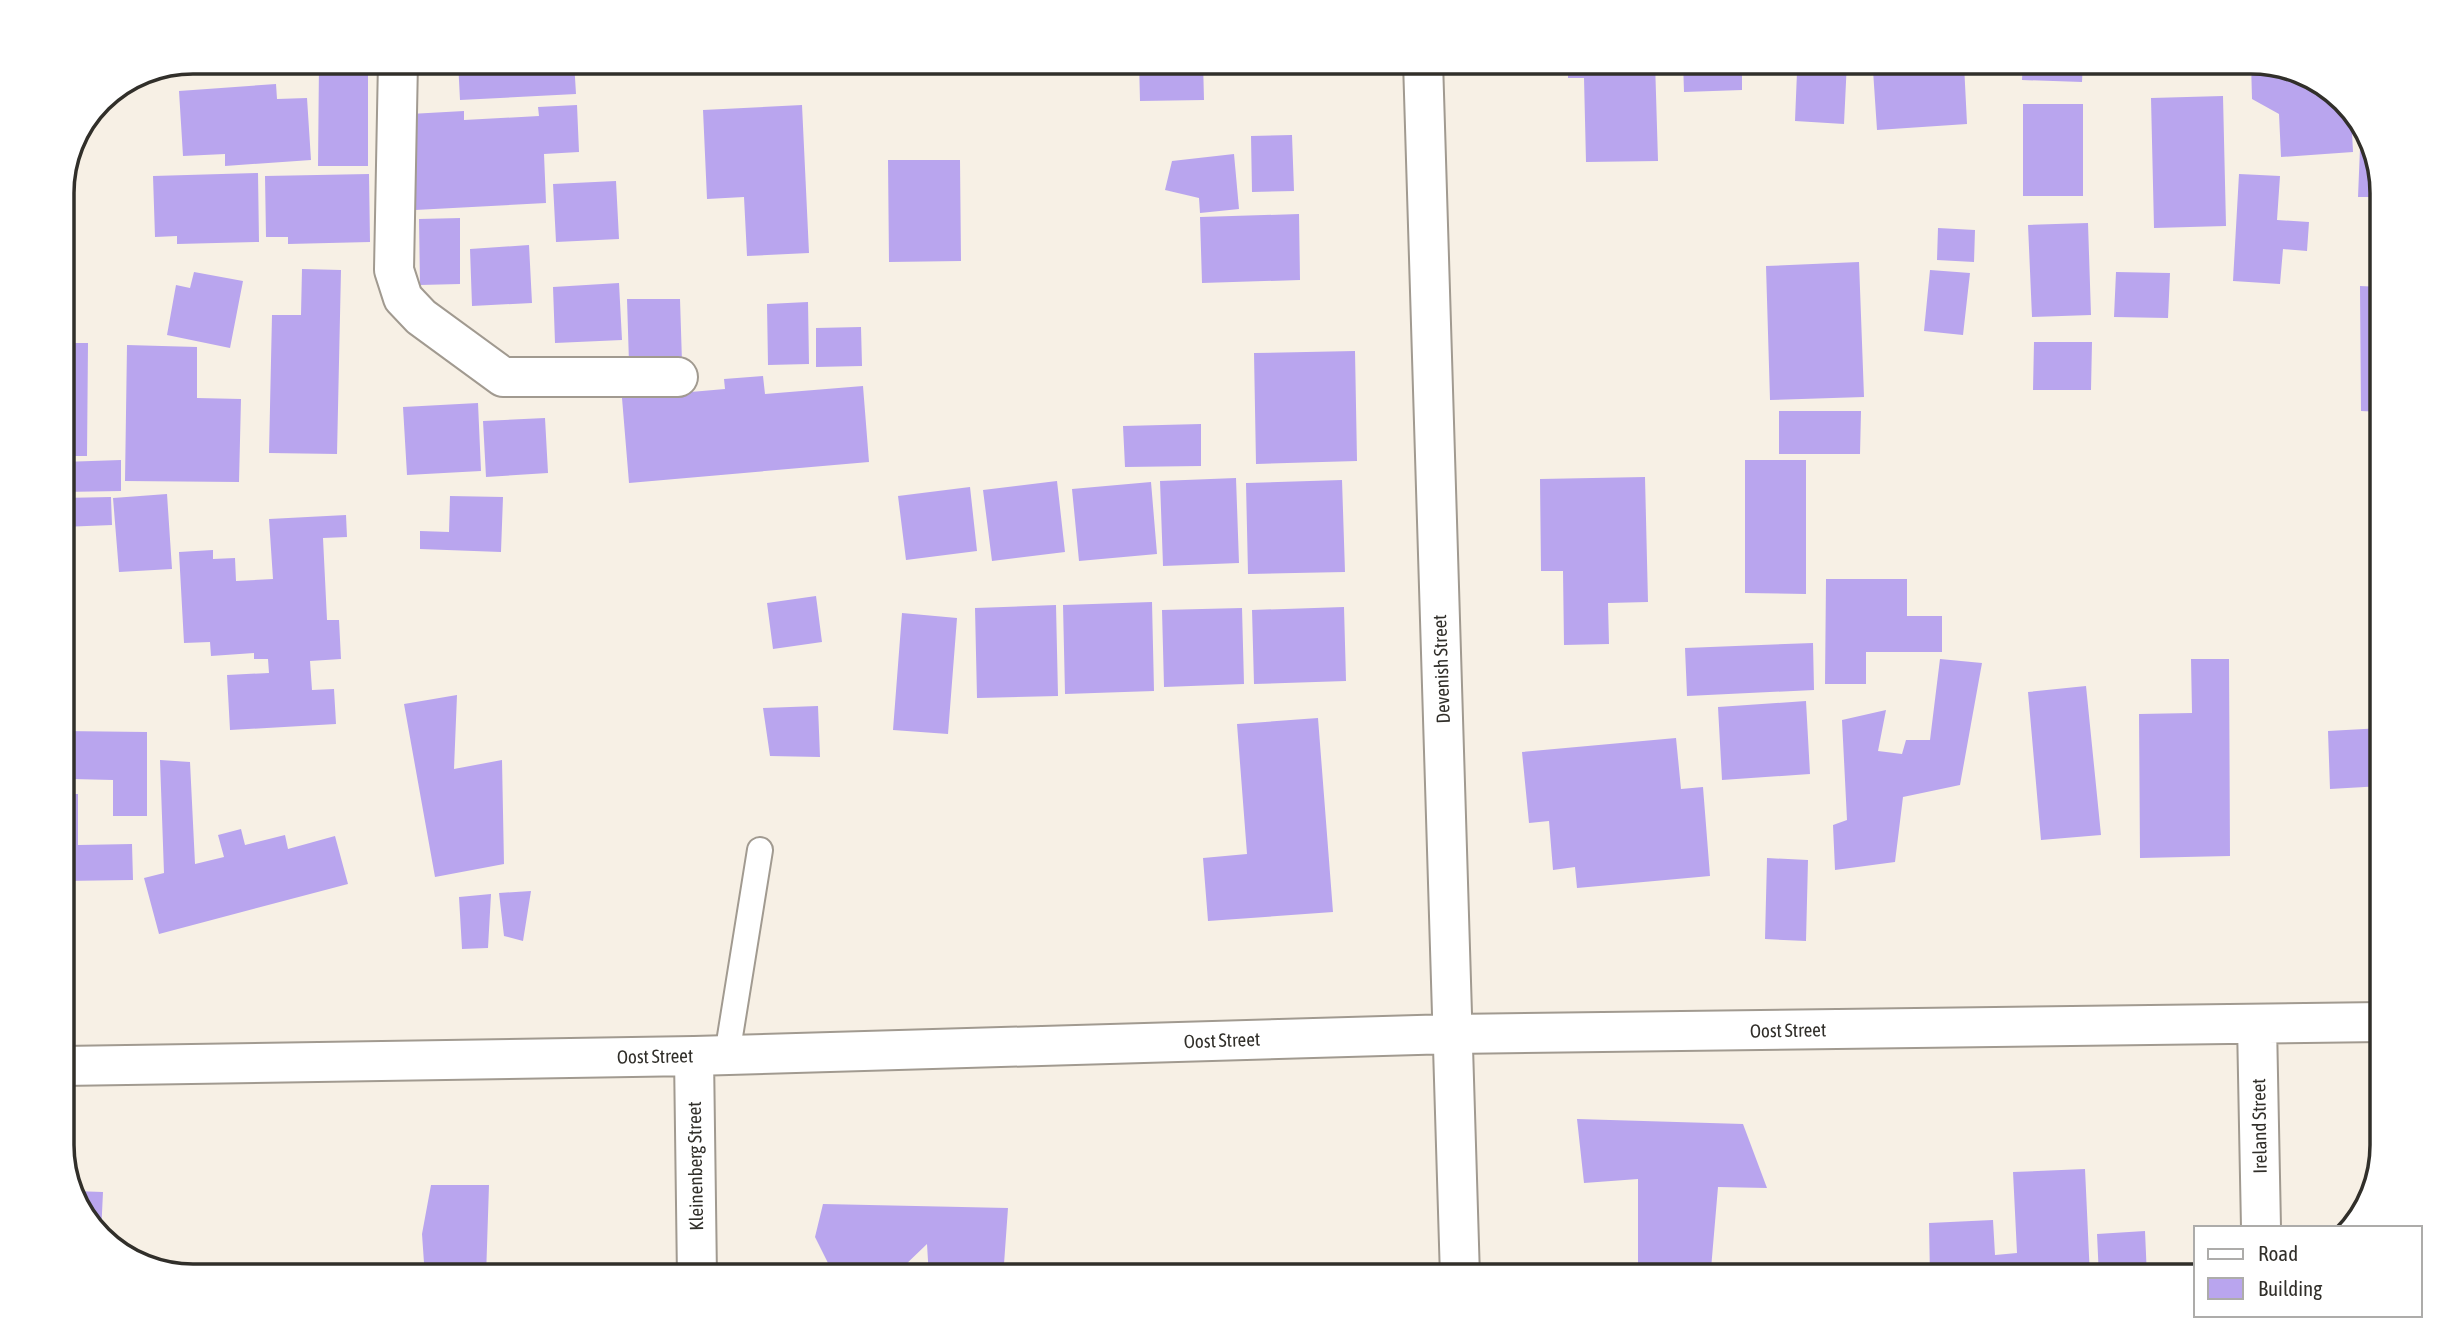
<svg xmlns="http://www.w3.org/2000/svg" width="2443" height="1338" font-family="'Asap Condensed',sans-serif">
<style>
.building{fill:#b9a5ee}
.lines{fill:none;stroke-linecap:round;stroke-linejoin:round}
.service-casing{stroke:#a19a90;stroke-width:28}
.minor-casing{stroke:#a19a90;stroke-width:42}
.service{stroke:#fff;stroke-width:24}
.minor{stroke:#fff;stroke-width:38}
.labels{text-anchor:middle;dominant-baseline:central;stroke-width:5;stroke-linejoin:round;paint-order:stroke}
.street-label{font-size:19px;fill:#312f2a;stroke:#fff}
.rim{fill:none;stroke:#312f2a;stroke-width:3.5}
</style>
<rect width="100%" height="100%" fill="#f7f0e5"/>
<path class="building" d="M458,61H574L576,94L460,100Z
M1139,61H1203L1204,100L1140,101Z
M1568,61H1655L1658,161L1586,162L1584,78H1568Z
M1683,61H1742V90L1684,92Z
M1746,61H1847L1844,124L1795,121L1797,72L1746,69Z
M2023,61H2083L2082,82L2022,80Z
M2251,62L2309,75L2351,112L2353,152L2281,157L2279,114L2252,99Z
M319,63H368V166H318Z
M1964,64L1967,124L1877,130L1873,70Z
M276,84L277,99L307,98L311,160L225,166V154L183,156L179,91Z
M2223,96L2226,226L2154,228L2151,98Z
M2023,104H2083V196H2023Z
M577,105L579,152L544,154L546,203L415,210L410,114L464,111V120L539,116L538,107Z
M802,105L809,253L747,256L744,197L707,199L703,110Z
M2361,124L2381,184V197H2358Z
M1292,135L1294,191L1252,192L1251,136Z
M1234,154L1239,209L1200,213L1199,198L1165,190L1172,161Z
M888,160H960L961,261L889,262Z
M258,173L259,242L177,244V236L155,237L153,176Z
M369,174L370,242L288,244V237H266L265,176Z
M2239,174L2280,176L2277,220L2309,222L2307,251L2283,249L2280,284L2233,281Z
M616,181L619,239L556,242L553,184Z
M1299,214L1300,280L1202,283L1200,217Z
M460,218V284L420,285L419,219Z
M2088,223L2091,315L2032,317L2028,225Z
M1938,228L1975,230L1974,262L1937,260Z
M529,245L532,303L472,306L470,249Z
M1859,262L1864,397L1770,400L1766,266Z
M302,269L341,270L337,454L269,453L272,315H301Z
M1930,270L1970,273L1963,335L1924,331Z
M194,272L243,281L230,348L167,335L176,285L190,288Z
M2116,272L2170,273L2168,318L2114,317Z
M619,283L622,340L555,343L553,287Z
M2360,286L2381,287L2382,412L2361,411Z
M627,299H680L682,362L629,363Z
M808,302L809,364L768,365L767,304Z
M861,327L862,366L816,367V328Z
M2034,342H2092L2091,390H2033Z
M62,343H88L87,456H62Z
M127,345L197,347V398L241,399L239,482L125,481Z
M1355,351L1357,461L1256,464L1254,353Z
M763,376L765,394L863,386L869,462L629,483L622,398L725,389L724,379Z
M478,403L481,471L407,475L403,407Z
M1779,411H1861L1860,454H1779Z
M545,418L548,473L486,477L483,421Z
M1201,424V466L1125,467L1123,426Z
M121,460V491L62,492V462Z
M1745,460H1806V594L1745,593Z
M1645,477L1648,602L1608,603L1609,644L1564,645L1563,571H1541L1540,479Z
M1236,478L1239,563L1163,566L1160,481Z
M1342,480L1345,572L1248,574L1246,483Z
M1057,481L1065,552L992,561L983,490Z
M1151,482L1157,554L1079,561L1072,489Z
M970,487L977,551L906,560L898,496Z
M167,494L172,569L119,572L113,498Z
M450,496L503,497L501,552L420,549V531L449,532Z
M111,497L112,525L62,527V498Z
M346,515L347,537L323,538L327,620H339L341,659L310,661L312,690L334,689L336,724L230,730L227,675L269,673L268,659H254V653L211,656L210,642L184,643L179,552L213,550V559L235,558L236,581L273,579L269,519Z
M65,534L67,585H62V535Z
M1826,579H1907V616H1942V652H1866V684H1825Z
M816,596L822,642L773,649L767,603Z
M1152,602L1154,691L1065,694L1063,605Z
M1056,605L1058,696L977,698L975,608Z
M1344,607L1346,681L1254,684L1252,610Z
M1242,608L1244,684L1164,687L1162,610Z
M902,613L957,618L948,734L893,730Z
M1813,643L1814,690L1687,696L1685,648Z
M1940,659L1982,663L1960,785L1903,797L1895,862L1835,870L1833,825L1847,820L1842,720L1886,710L1878,751L1902,754L1906,740H1930Z
M2191,659H2229L2230,856L2140,858L2139,714L2192,713Z
M2086,686L2101,835L2041,840L2028,692Z
M457,695L454,769L502,760L504,864L435,877L404,704Z
M1806,701L1810,774L1722,780L1718,707Z
M818,706L820,757L770,756L763,708Z
M1318,718L1333,912L1208,921L1203,858L1247,854L1237,724Z
M2382,728V786L2330,789L2328,731Z
M62,731L147,732V816H113V780L72,779L73,755H62Z
M1676,738L1681,789L1703,787L1710,876L1577,888L1575,867L1553,870L1549,821L1529,823L1522,752Z
M160,760L190,762L195,864L224,857L218,835L241,829L245,845L285,835L288,849L335,836L348,884L159,934L144,878L164,873Z
M62,794H78V845L132,844L133,880L62,881Z
M1767,858L1808,860L1806,941L1765,939Z
M531,891L523,941L504,936L499,893Z
M491,894L488,948L462,949L459,897Z
M1577,1119L1743,1124L1767,1188L1718,1187L1711,1269H1638V1179L1584,1183Z
M2085,1169L2090,1277H1930L1929,1223L1993,1220L1995,1255L2017,1253L2013,1172Z
M431,1185H489L486,1277H425L422,1234Z
M74,1191L103,1192L101,1234L83,1218Z
M823,1204L1008,1208L1004,1264L964,1273V1277H929L927,1244L902,1268L835,1277L815,1237Z
M2145,1231L2147,1277H2099L2097,1234Z
M387,1268L417,1270L418,1277H387Z"/>
<g class="lines">
<defs>
<path id="service" d="M727,1055L760,850"/>
<path id="minor" d="M398,61L394,270L403,298L421,317L503,377H678
M1423,61L1460,1277
M2257,1024L2261,1228
M694,1056L697,1277
M62,1066L694,1056L1452,1034L2382,1022"/>
</defs>
<use href="#service" class="service-casing"/>
<use href="#minor" class="minor-casing"/>
<use href="#service" class="service"/>
<use href="#minor" class="minor"/>
</g>
<g class="labels">
<g class="street-label">
<text transform="translate(1441 669) rotate(-92)">Devenish Street</text>
<text transform="translate(1788 1030) rotate(-1)">Oost Street</text>
<text transform="translate(1222 1040) rotate(-2)">Oost Street</text>
<text transform="translate(655 1056) rotate(-1)">Oost Street</text>
<text transform="translate(2259 1126) rotate(-91)">Ireland Street</text>
<text transform="translate(695 1166) rotate(-91)">Kleinenberg Street</text>
</g>
</g>
<path d="M0 0H2443V1338H0ZM193 74H2251A119 119 0 0 1 2370 193V1145A119 119 0 0 1 2251 1264H193A119 119 0 0 1 74 1145V193A119 119 0 0 1 193 74Z" fill="#fff" fill-rule="evenodd"/>
<path class="rim" d="M193 74H2251A119 119 0 0 1 2370 193V1145A119 119 0 0 1 2251 1264H193A119 119 0 0 1 74 1145V193A119 119 0 0 1 193 74Z"/>
<rect x="2194" y="1226" width="228" height="91" fill="#ffffff" stroke="#adacaa" stroke-width="2"/>
<rect x="2208" y="1249" width="35" height="10" fill="#ffffff" stroke="#adacaa" stroke-width="2"/>
<text x="2258" y="1261" font-size="21" fill="#312f2a">Road</text>
<rect x="2208" y="1278" width="35" height="21" fill="#b9a5ee" stroke="#adacaa" stroke-width="2"/>
<text x="2258" y="1296" font-size="21" fill="#312f2a">Building</text>
</svg>
